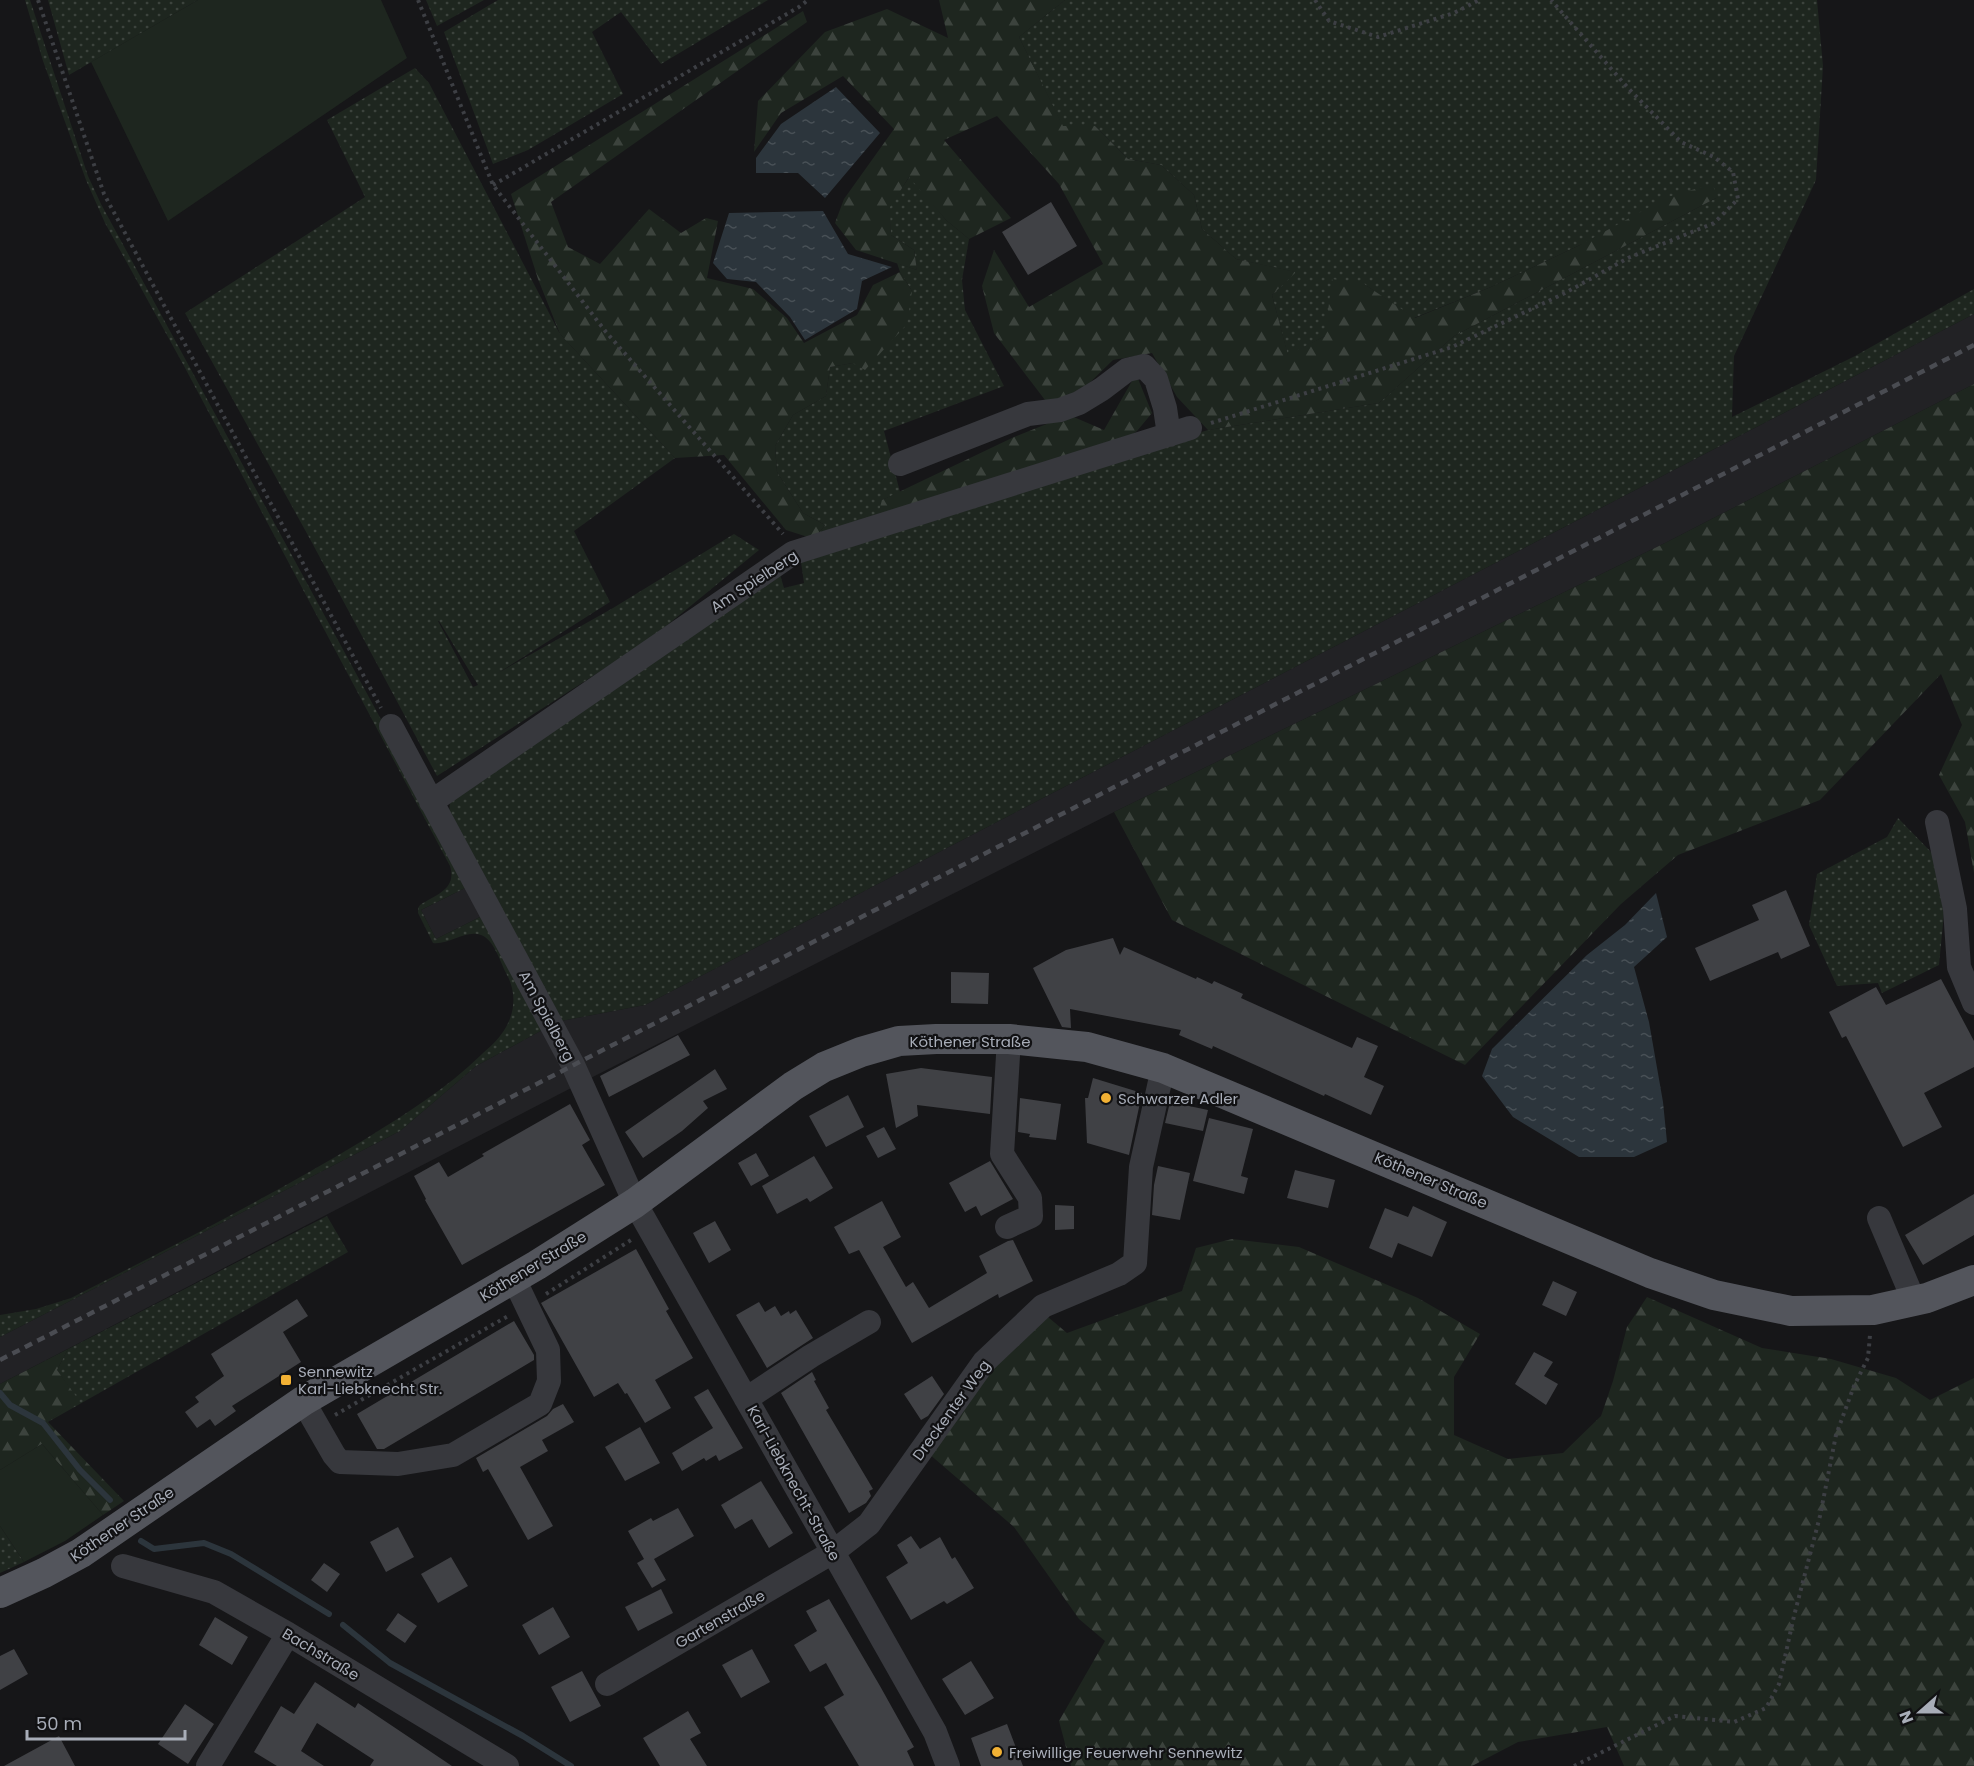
<svg xmlns="http://www.w3.org/2000/svg" width="1974" height="1766" font-family="Poppins,sans-serif">
<style>
.built{fill:#222225}
.grass{fill:url(#grass-dots);fill-rule:evenodd}
.forest{fill:url(#forest-firs)}
.garden{fill:#1e261f}
.water{fill:url(#water-ripples)}
.lines{fill:none;stroke-linecap:round;stroke-linejoin:round}
.stream{stroke:#2c353c;stroke-width:6}
.building{fill:#404145}
.path{stroke:#3d3f44;stroke-width:4;stroke-dasharray:3 4.5;stroke-linecap:butt}
.minor{stroke:#37383d;stroke-width:24}
.major{stroke:#53555c;stroke-width:30}
.rail{stroke:#4a4c52;stroke-width:4.5;stroke-dasharray:8 6;stroke-linecap:butt}
.poi-dot{fill:#f2b134;stroke:#111113;stroke-width:2}
.labels{text-anchor:middle;dominant-baseline:central;stroke-width:4.5;stroke-linejoin:round;paint-order:stroke}
.street-label{font-size:15px;fill:#a8adb8;stroke:#111113}
.poi-label{font-size:15px;fill:#a8adb8;stroke:#111113;text-anchor:start}
</style>
<defs>
<pattern id="grass-dots" width="8" height="8" patternUnits="userSpaceOnUse" patternTransform="scale(1.5)"><rect width="8" height="8" fill="#1e261f"/><path d="M2 2h.1M6 6h.1" fill="none" stroke="#3c433d" stroke-width="1.8" stroke-linecap="round"/></pattern>
<pattern id="forest-firs" width="22" height="20" patternUnits="userSpaceOnUse" patternTransform="scale(1.5)"><rect width="22" height="20" fill="#1e261f"/><path d="M5 1l3.5 6h-7zM16 11l3.5 6h-7z" fill="#3c433d"/></pattern>
<pattern id="water-ripples" width="26" height="14" patternUnits="userSpaceOnUse" patternTransform="scale(1.5)"><rect width="26" height="14" fill="#2c353c"/><path d="M2 4q2-2 4 0t4 0M15 11q2-2 4 0t4 0" fill="none" stroke="#485056"/></pattern>
</defs>
<rect width="100%" height="100%" fill="#161618"/>
<path class="built" d="M1974,314V384L1665,543L1114,812L575,1086L0,1384V1337L400,1131L476,1066L546,1028L561,1021L645,1005Z
M471,885L486,914L436,939L421,910Z"/>
<path class="grass" d="M25,0H30L88,176L101,204L471,885L421,910L436,939L486,914L546,1028L476,1066L400,1131L0,1337V1315L36,1309L71,1298C171,1247 271,1196 367,1138C407,1113 447,1088 481,1055C487,1049 495,1043 500,1036C515,1017 518,994 506,973C500,961 494,940 481,935C466,929 449,945 433,943L418,913V908L420,905C437,894 457,889 450,866L184,366L105,223L86,180L43,61Z
M48,0H198L69,75Z
M426,0H484L437,26Z
M498,0H768L661,64L621,12L592,32L623,94L528,150L493,164L444,32Z
M1065,0H1817L1823,66L1816,180L1734,356L1732,417L1855,356L1974,289V314L645,1005L561,1021L449,817L450,800L779,571L784,588L804,583L800,555L1208,430L1379,403L1454,336L1718,197L1580,245L1491,287L1414,318L1364,284L1325,336L1288,356L1272,295L1295,272L1236,259L1202,229L1194,195L1161,165L1128,159L1095,126L1063,127L1019,37Z
M415,68L429,83L560,334L675,458L574,531L610,602L498,673L613,608L734,534L759,550L649,640L437,776L310,539L185,313L365,197L327,120ZM438,621H439L478,685L473,687Z
M910,176L946,220L969,239L962,280L965,310L1004,386L884,431L900,492L882,500L887,516L814,539L825,525L803,513L777,472L775,446L793,415L826,396L830,367L853,363L912,291L900,272L897,263L917,270L914,250L891,235L889,207Z
M1898,818L1932,853L1944,913L1939,965L1882,993L1878,983L1837,986L1809,925L1817,874L1887,837Z
M327,1216L348,1252L48,1422L77,1399L57,1370L68,1349Z
M0,1526L24,1562L0,1573Z"/>
<path class="forest" d="M939,0H1065L1019,37L1063,126H1095L1128,159L1161,165L1194,195L1202,229L1236,259L1296,272L1272,295L1288,355L1325,336L1332,279L1364,284L1415,318L1491,287L1580,245L1668,197L1712,184L1718,197L1454,336L1379,403L1208,430L1177,397L1152,353L1113,360L1071,401L1045,400L994,333L982,286L994,250L1029,307L1103,264L1059,184L997,116L944,140L1011,218L969,239L946,220L909,177L890,207L891,235L914,250L917,270L856,250L835,223L844,199L894,129L843,76L781,113L754,152L758,101L825,32L887,9L948,38Z
M803,11L807,22L551,202L568,247L600,264L649,209L681,233L706,218L718,221L707,278L753,289L787,318L804,343L857,315L873,285L900,272L912,291L907,324L865,370L853,363L830,367L826,396L793,415L775,446L777,472L803,513L825,525L814,539L786,530L724,455L675,458L560,334L538,279L511,194Z
M1136,374L1152,413L1137,431L1119,444L887,516L879,511L882,500L1014,437L1069,415L1104,430Z
M1974,384V873L1965,822L1939,775L1962,725L1941,674L1820,800L1678,855L1621,904L1465,1065L1172,920L1114,812L1665,543Z
M1232,1239L1299,1247L1418,1298L1480,1334L1454,1377V1435L1508,1459L1563,1453L1601,1416L1613,1381L1627,1327L1647,1297L1762,1348L1831,1359L1896,1378L1930,1400L1974,1378V1766H1624L1607,1727L1518,1742L1472,1766H1071L1059,1721L1105,1641L1079,1619L1014,1527L928,1453L984,1373L1042,1312L1067,1333L1182,1291L1196,1248Z
M68,1349L57,1370L78,1399L48,1422L124,1501L103,1515L42,1444L0,1470V1384Z"/>
<path class="garden" d="M198,0H381L407,58L168,221L91,62Z
M42,1444L103,1515L65,1541L24,1562L0,1526V1470Z"/>
<path class="water" d="M836,87L880,133L825,198L798,173H756V158L781,124Z
M823,211L848,254L892,267L862,281L857,309L805,340L790,317L756,282L727,279L713,263L729,213Z
M1656,893L1667,937L1634,967L1649,1022L1663,1102L1667,1142L1634,1157H1579L1513,1117L1482,1076L1492,1049L1587,955L1625,925Z"/>
<g class="lines">
<path class="stream" d="M0,1393L10,1405L43,1423L80,1470L110,1500
M141,1541L154,1549L204,1543L231,1554L329,1614
M343,1625L390,1663L523,1736L571,1766"/>
</g>
<path class="building" d="M1051,202L1077,246L1028,275L1002,232Z
M1786,890L1810,946L1781,959L1778,952L1710,981L1695,948L1759,920L1752,905Z
M1113,938L1120,955L1124,947L1196,979L1197,977L1212,984L1214,981L1243,994L1241,998L1352,1048L1357,1037L1378,1046L1364,1077L1384,1086L1371,1115L1325,1094L1324,1096L1213,1046L1212,1049L1179,1035L1181,1030L1070,1009L1071,1028L1062,1027L1033,968L1066,950Z
M951,972L989,973L988,1004L951,1003Z
M1941,979L1974,1041V1067L1924,1093L1942,1127L1903,1147L1846,1036L1842,1038L1829,1012L1876,987L1886,1005Z
M678,1035L690,1055L609,1097L600,1076Z
M921,1068L992,1077L990,1114L917,1105L918,1116L896,1128L886,1074Z
M715,1069L727,1089L703,1101L708,1108L682,1131L643,1158L625,1132Z
M1093,1078L1142,1093L1129,1155L1087,1143L1085,1098H1088Z
M848,1095L864,1127L826,1147L809,1116Z
M1020,1098L1061,1104L1056,1140L1029,1137L1030,1134L1018,1132Z
M1170,1102L1208,1110L1203,1131L1165,1123Z
M570,1104L590,1140L582,1145L605,1185L462,1265L425,1200L426,1199L414,1176L439,1162L448,1177L484,1156L482,1154Z
M1209,1118L1253,1129L1241,1176L1248,1178L1244,1194L1193,1181Z
M884,1127L896,1149L878,1158L866,1136Z
M756,1153L769,1176L751,1186L738,1163Z
M814,1156L833,1188L810,1202L807,1198L777,1214L762,1186Z
M990,1161L1013,1199L981,1216L976,1206L965,1212L949,1183Z
M1158,1166L1190,1173L1180,1220L1152,1215L1154,1185Z
M1295,1170L1335,1180L1328,1208L1287,1198Z
M1974,1194V1235L1923,1265L1905,1235Z
M882,1201L901,1237L883,1247L906,1287L913,1282L929,1308L987,1273L979,1256L1008,1241L1013,1240L1033,1281L999,1298L998,1294L912,1343L859,1250L849,1254L834,1227Z
M1055,1205L1074,1206V1229L1055,1230Z
M1413,1206L1447,1222L1432,1257L1398,1243L1392,1258L1369,1248L1385,1208L1408,1217Z
M715,1221L731,1250L709,1263L693,1233Z
M636,1249L669,1309L666,1311L693,1358L655,1380L671,1408L645,1423L627,1393L625,1394L618,1383L594,1397L541,1303Z
M1553,1281L1577,1292L1566,1316L1542,1305Z
M297,1299L308,1316L283,1332L301,1362L232,1406L236,1411L215,1426L210,1419L197,1428L185,1412L199,1402L195,1397L224,1376L211,1354Z
M759,1302L765,1312L775,1306L781,1316L789,1311L790,1314L796,1310L813,1338L767,1368L736,1315Z
M514,1321L534,1355V1360L384,1449H377L357,1414Z
M1534,1352L1553,1362L1544,1376L1558,1384L1546,1405L1515,1384Z
M812,1372L816,1380L814,1381L829,1408L826,1410L873,1489L869,1491L871,1496L866,1503L849,1513L781,1393Z
M932,1376L944,1394L928,1416L921,1420L904,1394Z
M708,1389L743,1448L719,1461L716,1455L706,1461L704,1458L682,1471L672,1453L713,1428L694,1397Z
M563,1404L574,1422L542,1440L548,1451L520,1467L553,1526L528,1540L488,1469L483,1472L476,1458L547,1416L553,1409Z
M640,1427L660,1463L625,1481L605,1447Z
M761,1481L793,1533L769,1548L752,1519L735,1529L721,1505Z
M678,1508L694,1536L654,1559L666,1580L652,1588L637,1563L644,1559L628,1531L651,1518L653,1521Z
M398,1527L414,1557L386,1572L370,1542Z
M911,1536L920,1549L940,1537L952,1559L955,1557L974,1588L947,1604L944,1601L911,1620L886,1577L908,1563L897,1545Z
M451,1557L468,1586L438,1603L421,1574Z
M324,1563L340,1574L327,1592L311,1580Z
M661,1589L673,1613L638,1631L625,1607Z
M829,1599L880,1686L914,1747L907,1751L914,1766H859L824,1707L844,1695L826,1663L810,1672L794,1645L817,1631L806,1611Z
M553,1607L570,1637L539,1655L522,1625Z
M398,1613L417,1626L405,1643L386,1630Z
M215,1617L248,1637L232,1665L199,1645Z
M14,1649L28,1674L0,1690V1656Z
M752,1649L770,1682L741,1698L722,1665Z
M971,1661L994,1698L965,1715L942,1679Z
M582,1671L601,1706L570,1722L551,1687Z
M315,1682L355,1708L358,1703L452,1766H370L374,1760L317,1723L301,1751L324,1766H277L254,1752L281,1706L294,1714Z
M185,1704L214,1724L188,1764L158,1744Z
M688,1711L701,1733L690,1739L707,1766H660L643,1738Z
M1007,1724L1023,1766H981L971,1738Z
M59,1736L75,1766H4Z"/>
<g class="lines">
<path class="path" d="M38,0L104,194L381,708
M418,0L493,185L606,332L783,534
M1315,0L1329,21L1378,37L1454,13L1479,0
M493,185L799,7L808,0
M1211,423L1452,347L1565,293L1628,258L1714,223L1738,199L1733,172L1714,157L1681,142L1628,88L1551,0
M546,1294L631,1240
M335,1415L508,1316
M1574,1766L1675,1716L1734,1722L1766,1708L1779,1684L1794,1616L1820,1516L1836,1435L1854,1386L1868,1358L1870,1335"/>
<path class="minor" d="M900,464L1028,414L1060,410L1079,403L1102,389L1127,370L1144,366L1156,379L1165,408L1169,435
M391,726L573,1065L635,1203L935,1732L948,1766
M431,802L793,553L1190,428
M1937,822L1955,909L1959,967L1974,1003
M1879,1218L1914,1301
M1007,1227L1031,1216L1030,1198L1002,1154L1009,1039
M746,1399L811,1356L869,1322
M303,1401L334,1455L340,1462L398,1464L453,1455L540,1404L549,1381L548,1350L514,1279
M123,1566L214,1592L288,1634L507,1766
M607,1684L833,1552L869,1524L984,1362L1043,1306L1119,1274L1135,1263L1141,1167L1163,1068
M208,1766L288,1634"/>
<path class="major" d="M0,1593L44,1573L81,1553L303,1401L537,1265L635,1203L793,1086L824,1067L861,1052L899,1041L936,1039H1009L1087,1047L1163,1068L1650,1273L1714,1295L1791,1311L1873,1310L1927,1298L1974,1280"/>
<path class="rail" d="M0,1360L1974,345"/>
</g>
<g class="poi-dot">
<circle cx="1106" cy="1098" r="6"/>
<rect x="280" y="1374" width="12" height="12" rx="3"/>
<circle cx="997" cy="1752" r="6"/>
</g>
<g class="labels">
<g class="street-label">
<text transform="translate(754 581) rotate(-33)">Am Spielberg</text>
<text transform="translate(547 1016) rotate(62)">Am Spielberg</text>
<text x="970" y="1041">Köthener Straße</text>
<text transform="translate(1431 1180) rotate(23)">Köthener Straße</text>
<text transform="translate(533 1266) rotate(-31)">Köthener Straße</text>
<text transform="translate(951 1410) rotate(-54)">Dreckenter Weg</text>
<text transform="translate(794 1483) rotate(61)">Karl-Liebknecht-Straße</text>
<text transform="translate(122 1524) rotate(-34)">Köthener Straße</text>
<text transform="translate(720 1619) rotate(-30)">Gartenstraße</text>
<text transform="translate(321 1654) rotate(31)">Bachstraße</text>
</g>
<g class="poi-label">
<text x="1118" y="1098">Schwarzer Adler</text>
<text x="298" y="1371">Sennewitz<tspan x="298" dy="17">Karl-Liebknecht Str.</tspan></text>
<text x="1009" y="1752">Freiwillige Feuerwehr Sennewitz</text>
</g>
</g>
<g transform="translate(1920 1712) rotate(249)" stroke="#111113" stroke-width="4.5" paint-order="stroke">
<path d="M0-4.5L10 22L0 15L-10 22Z" fill="#a8adb8"/>
<text y="-9" font-size="16" font-weight="bold" text-anchor="middle" fill="#a8adb8">N</text>
</g>
<path d="M27 1730v9h158v-9" fill="none" stroke="#a8adb8" stroke-width="3"/>
<text x="36" y="1730" font-size="18" fill="#a8adb8" stroke="#111113" stroke-width="4.5" paint-order="stroke">50 m</text>
</svg>
